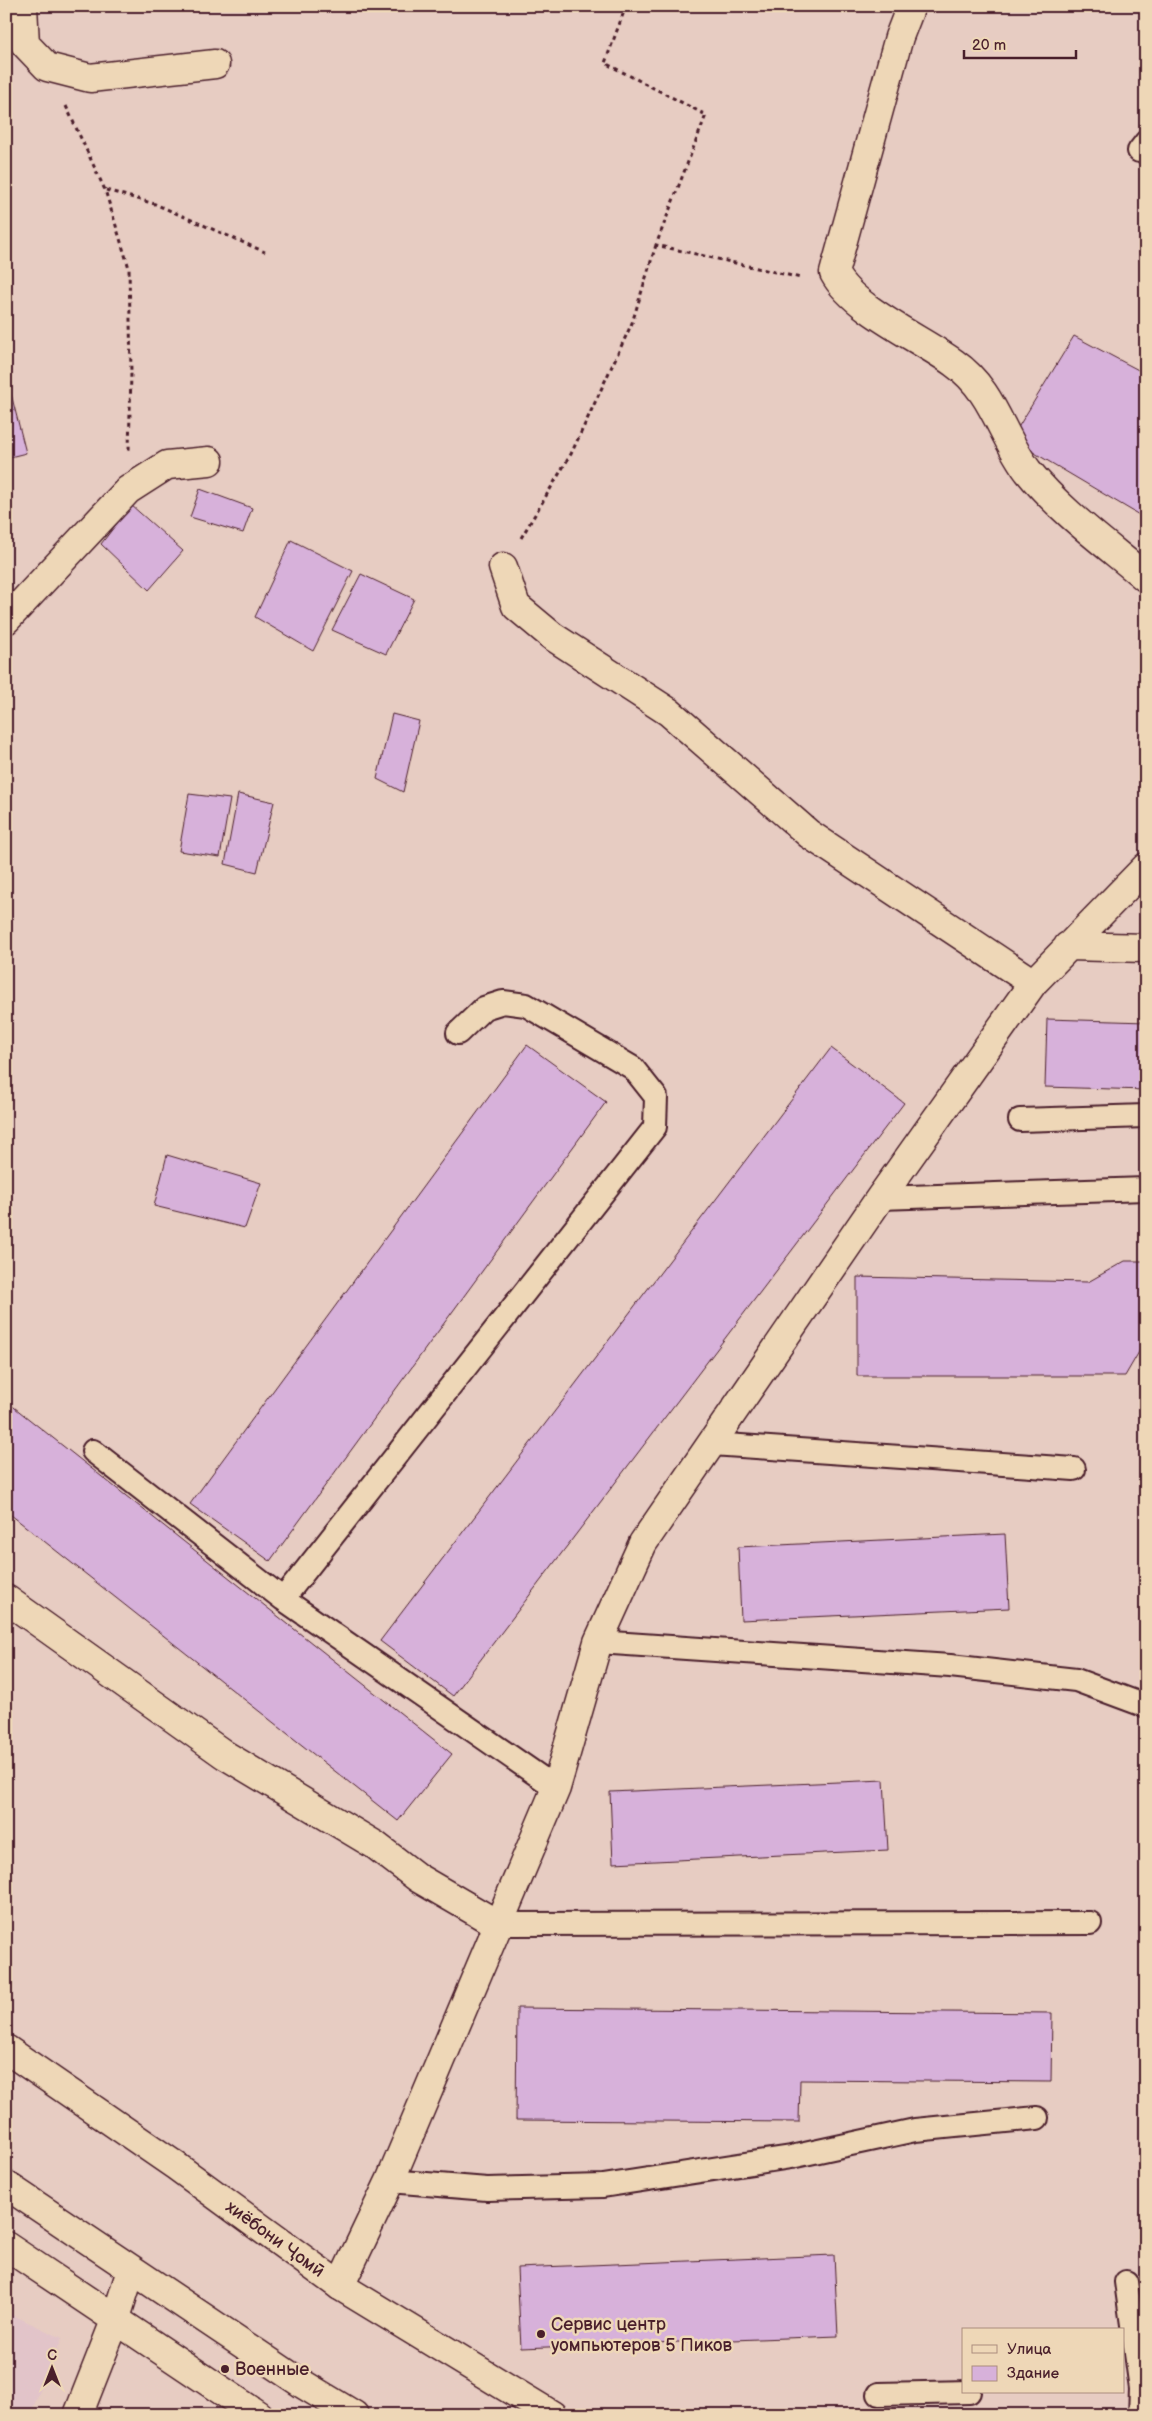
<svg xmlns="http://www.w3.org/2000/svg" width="1152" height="2421" font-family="'Balsamiq Sans',sans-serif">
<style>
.built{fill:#e2c4c9}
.building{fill:#d7b1da;stroke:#4a1f2b}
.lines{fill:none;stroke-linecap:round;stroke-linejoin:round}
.lane-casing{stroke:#4a1f2b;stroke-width:26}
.street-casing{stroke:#4a1f2b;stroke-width:31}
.secondary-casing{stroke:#4a1f2b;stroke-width:31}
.path{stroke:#4a1f2b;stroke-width:3;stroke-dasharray:4 4;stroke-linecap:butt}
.lane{stroke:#eed7b7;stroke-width:22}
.street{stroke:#eed7b7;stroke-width:28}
.secondary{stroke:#eed7b7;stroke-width:28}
.poi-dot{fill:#4a1f2b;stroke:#eed7b7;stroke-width:2}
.labels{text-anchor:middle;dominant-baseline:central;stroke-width:5;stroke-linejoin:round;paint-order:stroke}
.street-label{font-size:18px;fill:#4a1f2b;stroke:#eed7b7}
.poi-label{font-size:18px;fill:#4a1f2b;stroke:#eed7b7;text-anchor:start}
</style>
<rect width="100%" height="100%" fill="#e7ccc2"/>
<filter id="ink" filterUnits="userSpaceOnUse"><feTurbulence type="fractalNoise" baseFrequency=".02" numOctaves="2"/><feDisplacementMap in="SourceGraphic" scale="10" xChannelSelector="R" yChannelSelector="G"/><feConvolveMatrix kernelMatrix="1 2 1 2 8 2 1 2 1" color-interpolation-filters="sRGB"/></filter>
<g filter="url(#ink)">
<path class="built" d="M6,2312L62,2338L30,2415H6Z"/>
<path class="building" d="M1074,336L1146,374V519L1011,439Z
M7,378L26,453L6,458V378Z
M200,489L252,508L243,533L190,517Z
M131,505L183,551L149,590L101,544Z
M291,540L353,571L313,651L255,617Z
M361,574L414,599L386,654L332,630Z
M392,714L419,721L403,792L377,779Z
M189,794L230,799L220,857L179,851Z
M238,794L274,802L257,872L225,864Z
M1047,1019L1146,1022V1090L1045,1087Z
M527,1045L606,1102L270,1561L190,1504Z
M831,1048L904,1103L453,1696L380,1641Z
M167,1155L261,1183L245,1228L154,1206Z
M1125,1261H1146V1345H1143L1125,1376H857V1277L1088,1282Z
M10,1404L452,1754L398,1821L6,1511V1408Z
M1005,1534L1009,1608L741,1620L738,1547Z
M884,1780L888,1850L613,1863L610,1792Z
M517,2008L1052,2013L1051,2082L800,2080L799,2122L516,2120Z
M834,2255L838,2336L521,2348L517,2268Z"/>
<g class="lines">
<defs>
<path id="lane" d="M1139,151L1146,142
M1020,1120L1146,1116
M880,1198L1146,1189
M712,1444L1074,1469
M93,1451L283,1599L556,1788
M283,1599L655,1127L656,1097L633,1068L526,1005L503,1002L484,1008L458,1033
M598,1642L950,1666L1076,1680L1146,1706
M497,1924L1090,1923
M390,2181L487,2189L603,2186L791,2157L915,2130L1037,2118
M1126,2282L1141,2389L1140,2415
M879,2394L969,2392"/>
<path id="street" d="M23,6L25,44L47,67L90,78L215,64
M911,6L899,37L834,273C854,310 920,338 954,363C994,391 1000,434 1028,471C1061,512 1106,544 1146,578
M503,567L516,606L552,636L669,712L809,834L1033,983
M6,620L128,490L167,465L209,461
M1068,946L1146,948
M6,1599L225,1755L375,1845L418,1878L497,1924
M6,2246L258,2415
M340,2286L390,2181L556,1788L598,1642L643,1543L880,1198L1033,983L1146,867
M78,2415L115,2321L131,2270"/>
<path id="secondary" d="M6,2049L176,2166L340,2286L552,2415
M6,2185L301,2383L354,2415"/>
</defs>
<use href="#lane" class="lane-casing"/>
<use href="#street" class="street-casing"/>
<use href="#secondary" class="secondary-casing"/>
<path class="path" d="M626,6L605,63L706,115L656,245L801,278
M66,106L105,190L129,268L131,373L129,450
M106,190L155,204L265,252
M521,538L571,454L632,323L656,245"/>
<use href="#lane" class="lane"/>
<use href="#street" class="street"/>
<use href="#secondary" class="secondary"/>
</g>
</g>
<g class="poi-dot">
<circle cx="541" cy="2334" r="5"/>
<circle cx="225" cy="2369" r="5"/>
</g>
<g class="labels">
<g class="street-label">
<text transform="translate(275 2239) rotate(36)">хиёбони Ҷомӣ</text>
</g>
<g class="poi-label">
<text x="551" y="2324">Сервис центр<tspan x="551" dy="21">уомпьютеров 5 Пиков</tspan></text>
<text x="235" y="2369">Военные</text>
</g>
</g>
<rect width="1152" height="2421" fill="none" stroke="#eed7b7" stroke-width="25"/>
<rect x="12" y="12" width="1127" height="2396" fill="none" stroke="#4a1f2b" stroke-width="2" filter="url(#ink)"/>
<rect x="962" y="2328" width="162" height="65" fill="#eed7b7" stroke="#ac8d7f"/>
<rect x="972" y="2345" width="25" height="8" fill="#eed7b7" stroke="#ac8d7f"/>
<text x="1007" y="2354" font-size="15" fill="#4a1f2b">Улица</text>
<rect x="972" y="2366" width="25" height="15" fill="#d7b1da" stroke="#ac8d7f"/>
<text x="1007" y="2378" font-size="15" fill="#4a1f2b">Здание</text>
<g transform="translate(52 2368)" stroke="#eed7b7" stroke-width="4" paint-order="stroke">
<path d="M0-4L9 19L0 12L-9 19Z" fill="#4a1f2b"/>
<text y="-8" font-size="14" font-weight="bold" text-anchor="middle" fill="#4a1f2b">С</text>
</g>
<path d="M964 50v8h112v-8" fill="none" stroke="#4a1f2b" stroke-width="2.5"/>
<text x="972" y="50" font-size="15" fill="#4a1f2b" stroke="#eed7b7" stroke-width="4" paint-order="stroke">20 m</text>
</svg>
